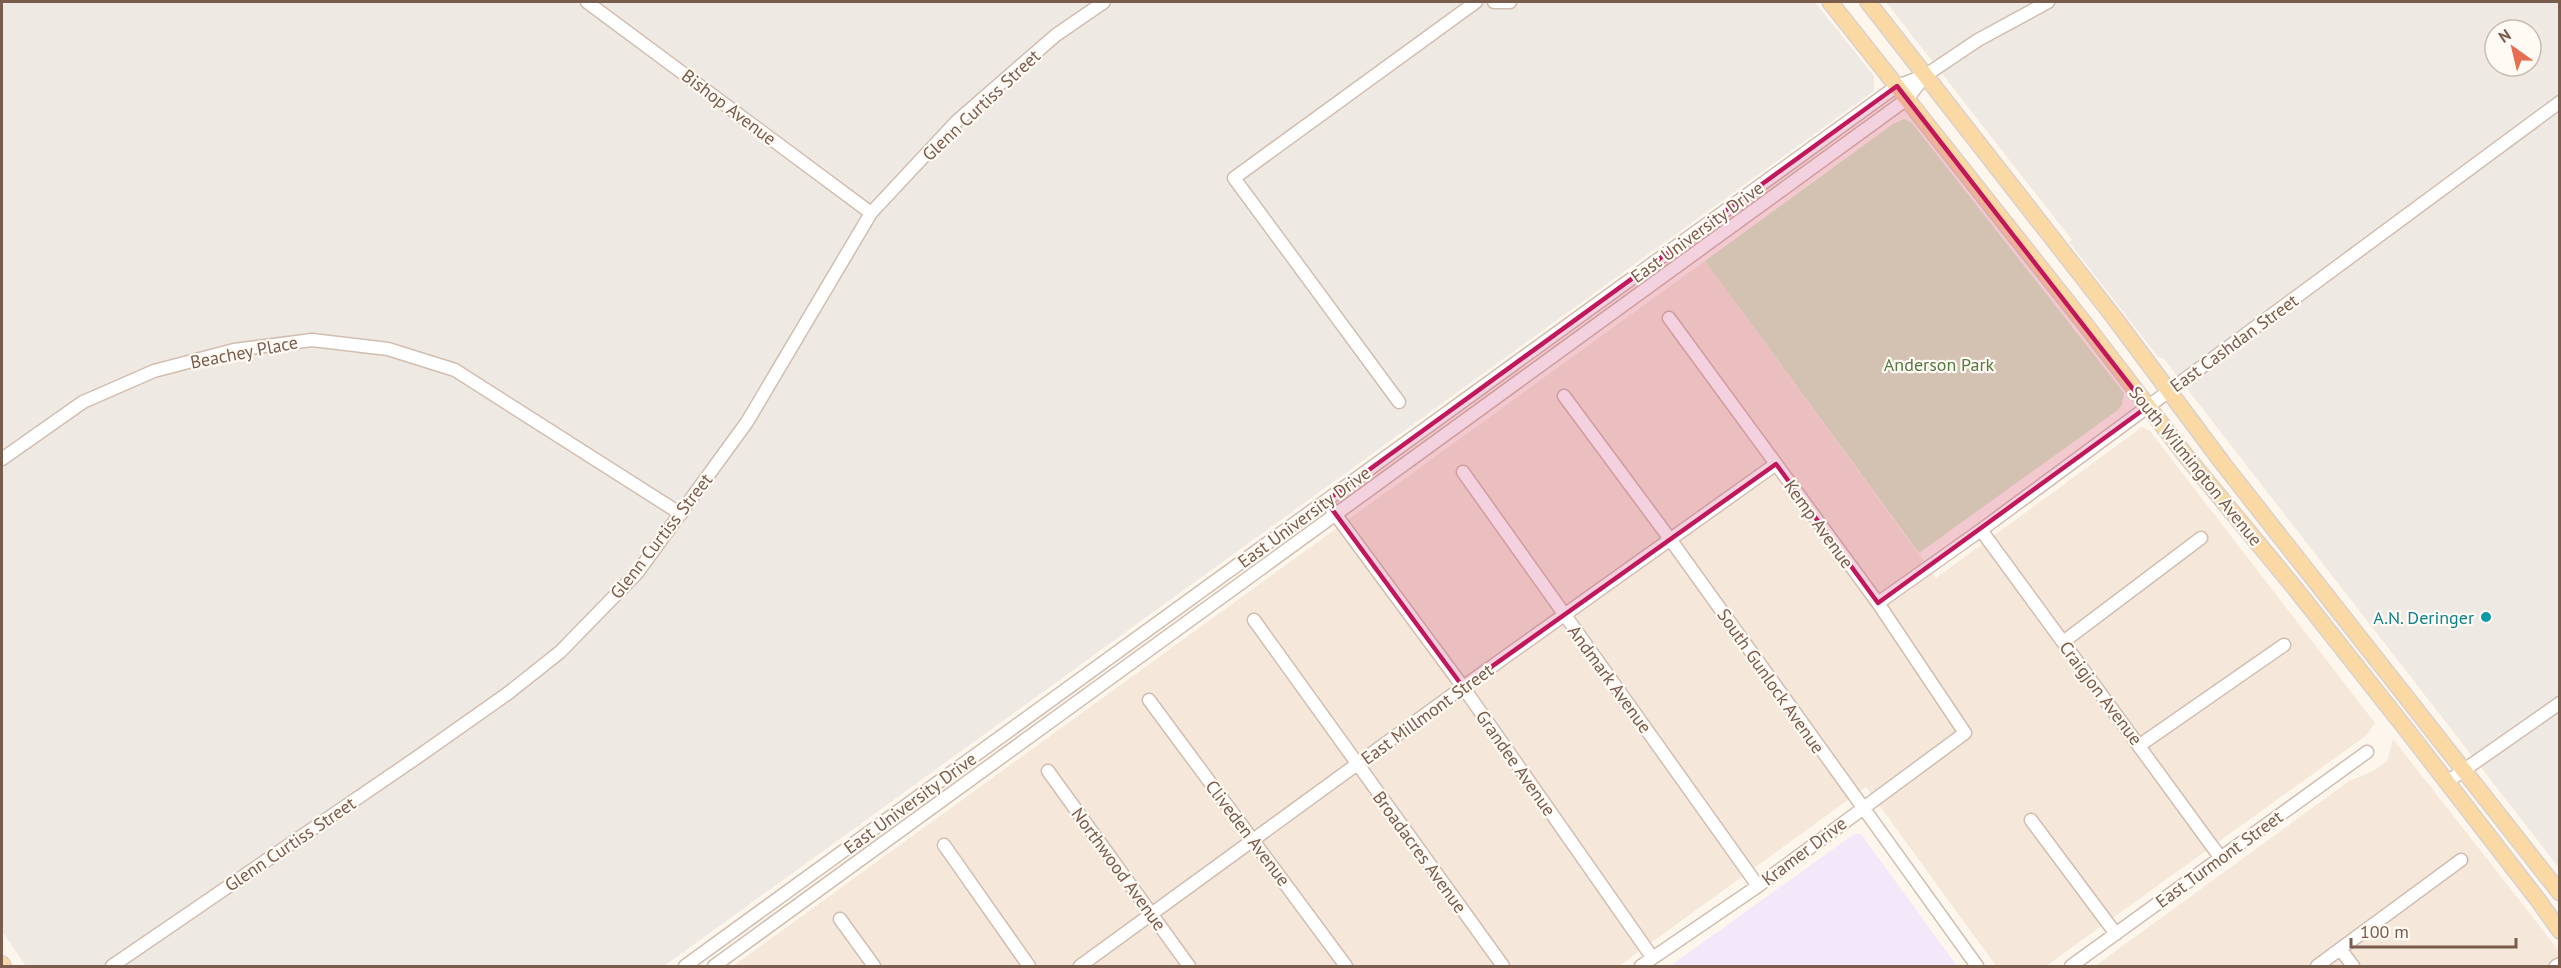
<svg xmlns="http://www.w3.org/2000/svg" width="2561" height="968" font-family="'PT Sans',sans-serif">
<style>
.residential{fill:#f5e8da}
.industrial{fill:#efe9e4;fill-rule:evenodd}
.education{fill:#f3e8fa}
.green{fill:#d8ecc9}
.lines{fill:none;stroke-linecap:round;stroke-linejoin:round}
.minor-casing{stroke:#d1beb0;stroke-width:15}
.major-casing{stroke:#dad1cd;stroke-width:18}
.minor{stroke:#fff;stroke-width:12}
.major{stroke:#fbd9a5;stroke-width:15}
.marked{fill:#c2185b;fill-opacity:0.2;stroke:#c2185b;stroke-width:4.5;stroke-linejoin:round}
.culture-dot{fill:#0f9aa8;stroke:#fffaf3;stroke-width:2}
.labels{text-anchor:middle;dominant-baseline:central;stroke-width:4.5;stroke-linejoin:round;paint-order:stroke}
.street-label{font-size:18px;fill:#7a5c4d;stroke:#fffaf3}
.park-label{font-size:18px;fill:#537a41;stroke:#fffaf3}
.culture-label{font-size:18px;fill:#0d838f;stroke:#fffaf3;text-anchor:end}
</style>
<rect width="100%" height="100%" fill="#fdf6ec"/>
<path class="residential" d="M1705,261L1936,578L2142,427L2150,431L2375,723L2367,735L2046,966H1996L1866,787L1619,966H733Z
M2393,739L2560,952L2559,966H2095L2349,781L2373,771L2387,761Z"/>
<path class="industrial" d="M2,2H1815L1874,76V91L664,966H26L2,931Z
M1886,2H2559V868L2164,359L2158,357L2069,242L2072,240ZM2495,30H2531V66H2495Z"/>
<path class="education" d="M1854,834H1861L1957,966H1670Z"/>
<path class="green" d="M1904,119L1912,123L2124,393L2122,405L2118,410L1919,553L1705,261L1893,124Z"/>
<g class="lines">
<defs>
<path id="minor" d="M587,2L871,213
M1494,2H1510
M1564,396L1670,539L1977,966
M1399,402L1234,178L1476,2
M2,459L83,402L154,371L234,350L312,340L388,349L455,370L681,514
M1463,472L1758,886
M1330,507L1463,687L1652,957
M1981,530L2220,857
M1878,603L1981,530L2560,102
M1254,620L1503,966
M2063,642L2201,538
M1149,700L1346,966
M2140,745L2284,645
M1048,771L1189,966
M2447,782L2560,703
M2031,820L2116,934
M944,845L1029,966
M840,919L874,966
M2341,950L2353,966
M112,966L419,756L507,694L560,652L637,573L747,422L871,213L956,122L1056,35L1104,2
M685,966L1897,86L1926,75L1978,40L2048,2
M714,966L1907,99L1925,76
M1080,966L1463,687L1776,464
M1641,966L1758,886L1965,733L1878,603L1669,318
M2071,966L2367,752
M2317,966L2461,860
M2556,966L2560,964"/>
<path id="major" d="M1830,2L2085,324L2186,456L2294,587L2413,738L2538,900L2560,931
M1868,2L2113,316L2224,465L2560,893
M2,964L3,966"/>
</defs>
<use href="#minor" class="minor-casing"/>
<use href="#major" class="major-casing"/>
<use href="#minor" class="minor"/>
<use href="#major" class="major"/>
</g>
<path class="marked" d="M1897,86L2147,407L1878,603L1776,464L1463,687L1326,501Z"/>
<circle class="culture-dot" cx="2486" cy="617" r="6"/>
<g class="labels">
<g class="street-label">
<text transform="translate(981 105) rotate(-43)">Glenn Curtiss Street</text>
<text transform="translate(729 107) rotate(37)">Bishop Avenue</text>
<text transform="translate(1697 232) rotate(-36)">East University Drive</text>
<text transform="translate(2234 343) rotate(-36)">East Cashdan Street</text>
<text transform="translate(244 352) rotate(-11)">Beachey Place</text>
<text transform="translate(2196 466) rotate(51)">South Wilmington Avenue</text>
<text transform="translate(1304 517) rotate(-36)">East University Drive</text>
<text transform="translate(1819 524) rotate(54)">Kemp Avenue</text>
<text transform="translate(661 536) rotate(-52)">Glenn Curtiss Street</text>
<text transform="translate(1610 679) rotate(54)">Andmark Avenue</text>
<text transform="translate(1771 681) rotate(55)">South Gunlock Avenue</text>
<text transform="translate(2101 693) rotate(53)">Craigjon Avenue</text>
<text transform="translate(1427 714) rotate(-36)">East Millmont Street</text>
<text transform="translate(1516 763) rotate(55)">Grandee Avenue</text>
<text transform="translate(910 803) rotate(-36)">East University Drive</text>
<text transform="translate(1248 833) rotate(53)">Cliveden Avenue</text>
<text transform="translate(290 844) rotate(-34)">Glenn Curtiss Street</text>
<text transform="translate(1804 851) rotate(-37)">Kramer Drive</text>
<text transform="translate(1420 852) rotate(54)">Broadacres Avenue</text>
<text transform="translate(2219 859) rotate(-36)">East Turmont Street</text>
<text transform="translate(1119 869) rotate(54)">Northwood Avenue</text>
</g>
<g class="park-label">
<text x="1939" y="364">Anderson Park</text>
</g>
<g class="culture-label">
<text x="2474" y="617">A.N. Deringer</text>
</g>
</g>
<rect width="2561" height="968" fill="none" stroke="#7a5c4d" stroke-width="6"/>
<g transform="translate(2513 48) rotate(326)"><circle r="28" fill="#fffaf3" stroke="#cabbb1" stroke-width="1.5"/>
<path d="M0-4.5L10 22L0 15L-10 22Z" fill="#e76f51"/>
<text y="-9" font-size="16" font-weight="bold" text-anchor="middle" fill="#7a5c4d">N</text>
</g>
<path d="M2351 938v9h165v-9" fill="none" stroke="#7a5c4d" stroke-width="3"/>
<text x="2360" y="938" font-size="18" fill="#7a5c4d" stroke="#fffaf3" stroke-width="4.5" paint-order="stroke">100 m</text>
</svg>
